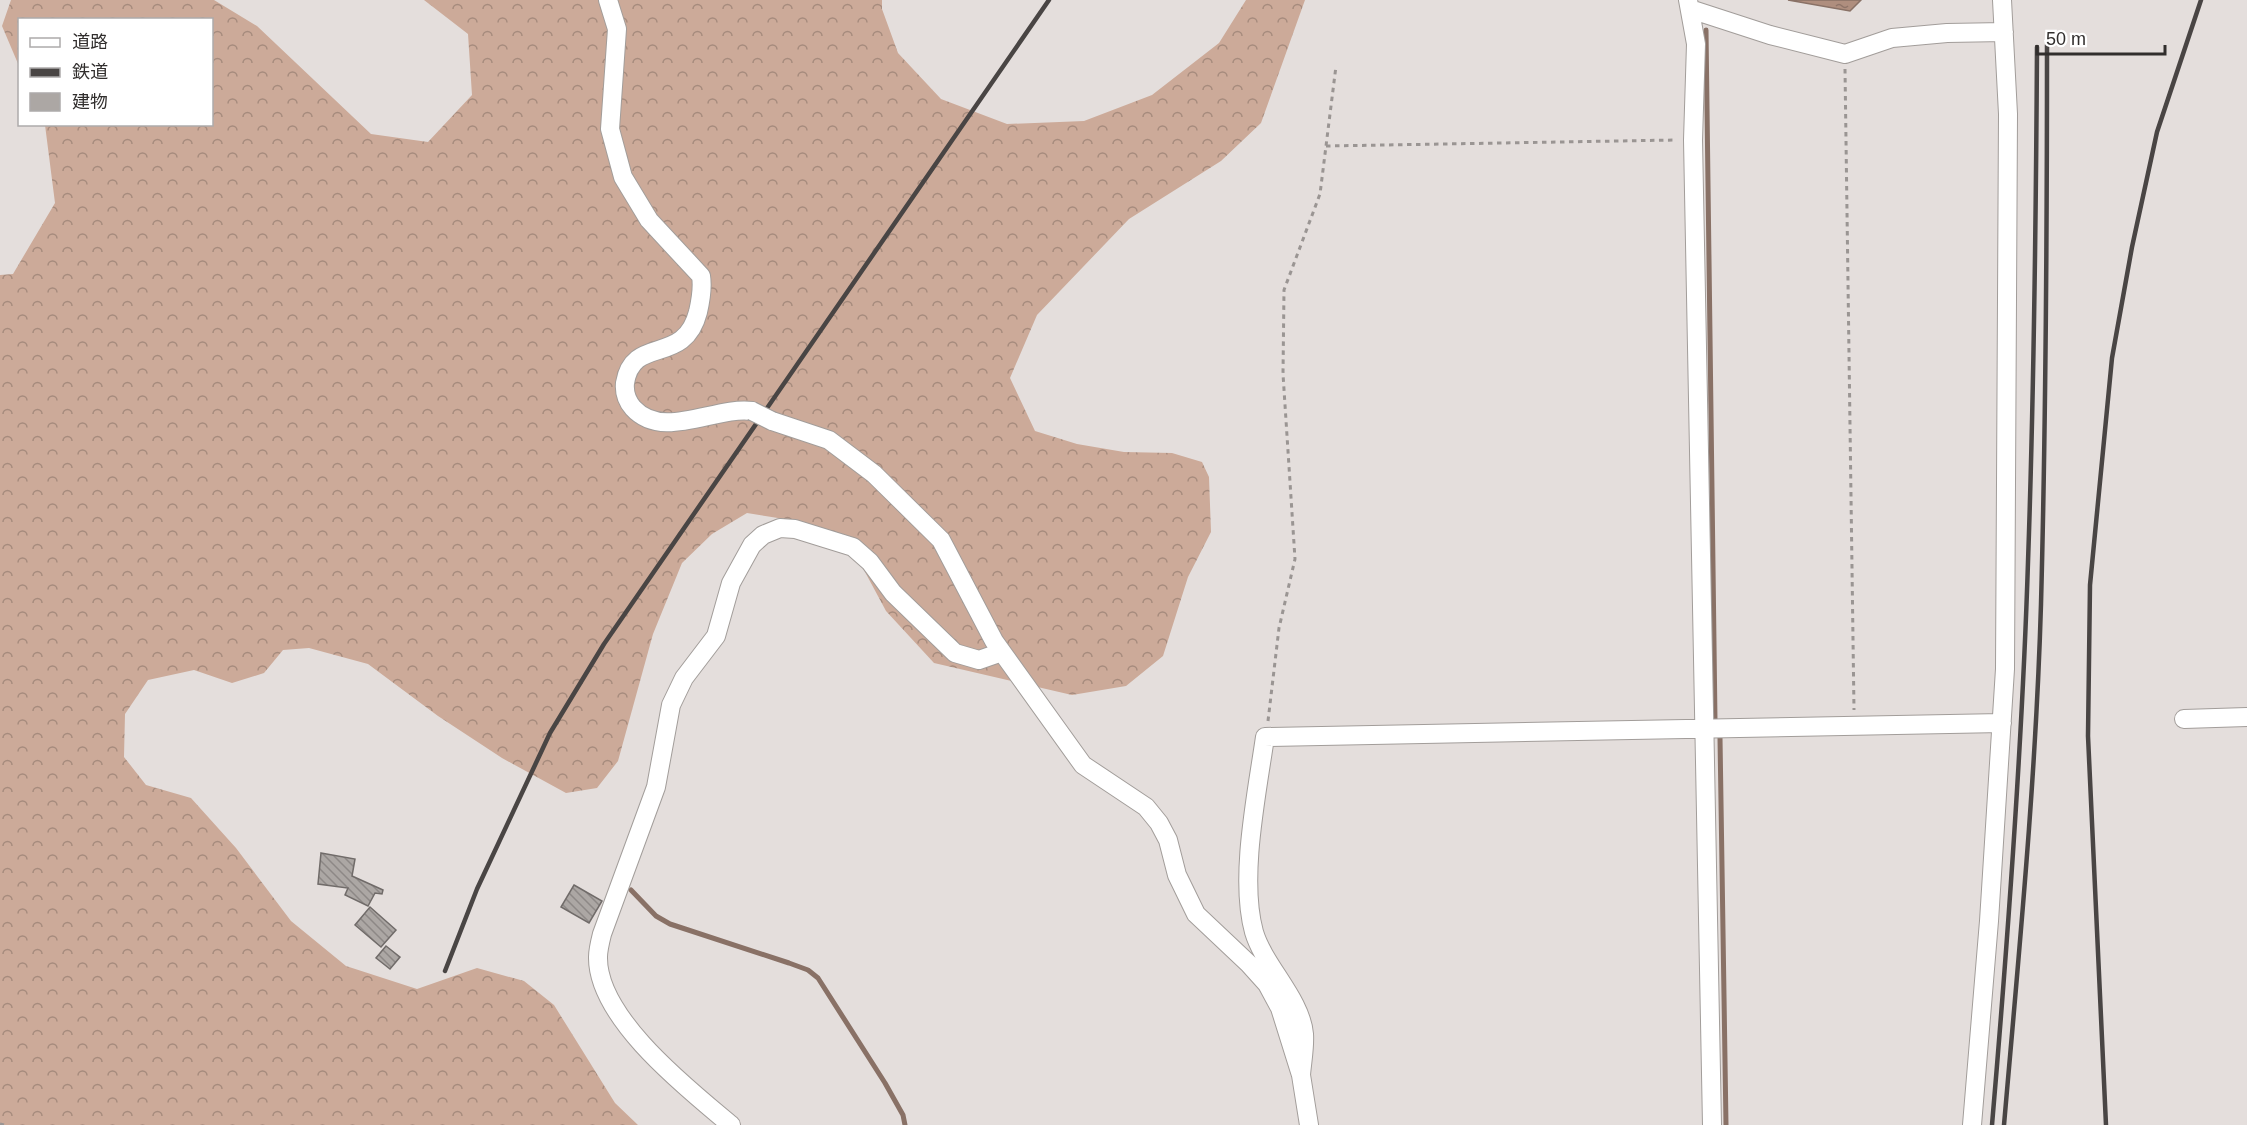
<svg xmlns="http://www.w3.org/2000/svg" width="2247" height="1125" font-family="Helvetica,'Noto Sans JP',sans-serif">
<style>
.forest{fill:url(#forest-crowns)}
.water{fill:url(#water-ripples);stroke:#897166;stroke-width:1.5}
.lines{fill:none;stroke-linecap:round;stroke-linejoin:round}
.stream{stroke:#897166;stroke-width:5}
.building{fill:url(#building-back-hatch);stroke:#706b69;stroke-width:1.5}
.street-casing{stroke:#a29d9a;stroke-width:20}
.path{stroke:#9a9593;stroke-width:3;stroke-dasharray:4.5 4.5;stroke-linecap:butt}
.street{stroke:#fff;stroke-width:18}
.rail{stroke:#494544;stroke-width:4.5}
.street-bridge-casing{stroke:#a29d9a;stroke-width:20;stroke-linecap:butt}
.street-bridge{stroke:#fff;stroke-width:18}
</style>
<defs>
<pattern id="forest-crowns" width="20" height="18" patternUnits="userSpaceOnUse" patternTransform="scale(1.5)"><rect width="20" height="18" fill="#ca9"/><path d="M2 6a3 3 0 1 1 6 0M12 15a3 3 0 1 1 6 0" fill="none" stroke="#a68b7d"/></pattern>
<pattern id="water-ripples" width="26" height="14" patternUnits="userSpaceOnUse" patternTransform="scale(1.5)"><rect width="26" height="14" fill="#af8e7e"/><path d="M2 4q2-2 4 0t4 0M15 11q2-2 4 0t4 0" fill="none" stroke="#8f7468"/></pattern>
<pattern id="building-back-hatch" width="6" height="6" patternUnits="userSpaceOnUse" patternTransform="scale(1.5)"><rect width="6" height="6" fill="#aca7a4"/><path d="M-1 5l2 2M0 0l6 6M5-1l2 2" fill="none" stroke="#8d8886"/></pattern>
</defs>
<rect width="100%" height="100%" fill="#e4dedc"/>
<path class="forest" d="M11,0H214L257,26L371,134L428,142L472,95L468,34L424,0H882V9L898,53L941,99L1007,124L1084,121L1152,95L1219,43L1246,0H1305L1261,123L1221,161L1129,219L1037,315L1010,378L1035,431L1077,444L1124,452L1172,453L1202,462L1209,477L1211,532L1188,577L1163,656L1126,686L1072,695L934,663L886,611L850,544L797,521L747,513L712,534L682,563L653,634L618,761L597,788L566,793L502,758L438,716L368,664L309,648L283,650L264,673L232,683L194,670L148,680L125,714L124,757L146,785L191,798L236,848L291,921L346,966L417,989L477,968L524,981L554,1005L615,1103L638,1125H0V275L13,274L55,203L45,125L212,124V20H20L19,66L2,26Z"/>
<path class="water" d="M1788,0H1861L1850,11Z"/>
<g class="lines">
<path class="stream" d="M1706,30L1715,720
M1720,738L1726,1125
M631,890L656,916L670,924L789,963L808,970L818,978L885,1083L903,1115L905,1125"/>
</g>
<path class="building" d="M321,853L355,859L352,876L383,890L382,894L375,893L368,906L345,895L348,888L318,884Z
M574,885L602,901L589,923L561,907Z
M370,907L396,930L381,947L355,925Z
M386,946L400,957L390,969L376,958Z"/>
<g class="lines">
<defs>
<path id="street" d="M608,0L617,29L610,129L623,177L649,220L701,276C703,288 701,299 698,312C684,367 633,334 625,383C624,393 627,401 633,408C663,441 715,406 752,411
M1688,0L1696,44L1693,140L1712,1125
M1690,9L1770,35L1845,54L1892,38L1947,33L2004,32
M772,421L829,440L874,474L941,540L994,641L1083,765L1146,807L1159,823L1168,840L1177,875L1196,914L1249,964L1267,984L1280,1008L1301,1075L1309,1125
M2184,719L2247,717
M1301,1075C1302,1062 1305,1047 1304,1034C1301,999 1264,966 1254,932C1239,878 1257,793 1265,737L2002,723
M731,1125C688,1089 597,1018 598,957C598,950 600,942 602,934L656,787L671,705L684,678L716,636L731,583L752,545L763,535L780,528L795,529L853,547L870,562L893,593L955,653L979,660L1002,652
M1972,1125L1989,921L2005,669L2008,114L2002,0"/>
</defs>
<use href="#street" class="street-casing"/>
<path class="path" d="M1845,69L1854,710
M1326,146L1676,140
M1268,721L1279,628L1295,559L1283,374L1284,290L1320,194L1336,66
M0,1124L4,1125"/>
<use href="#street" class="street"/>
<path class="rail" d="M445,971L477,889L550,733L604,644L1049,0
M1992,1125C2008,938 2022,750 2028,562C2034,391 2036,219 2037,47
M2004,1125C2019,952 2036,778 2041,604C2046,418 2047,231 2047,45
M2106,1125L2088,736L2090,585L2112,358L2132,247L2157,132L2201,0"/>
<defs>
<path id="street-bridge" d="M752,411L772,421"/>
</defs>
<use href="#street-bridge" class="street-bridge-casing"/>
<use href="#street-bridge" class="street-bridge"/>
</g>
<rect x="18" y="18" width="195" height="108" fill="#ffffff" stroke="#adabab" stroke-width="1.5"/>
<rect x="30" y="38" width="30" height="9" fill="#ffffff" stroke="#adabab" stroke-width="1.5"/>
<text x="72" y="48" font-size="18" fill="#312e2d">道路</text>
<rect x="30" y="68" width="30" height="9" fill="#494544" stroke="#adabab" stroke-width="1.5"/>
<text x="72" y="78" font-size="18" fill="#312e2d">鉄道</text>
<rect x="30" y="93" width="30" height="18" fill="#aca7a4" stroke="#adabab" stroke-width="1.5"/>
<text x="72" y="108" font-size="18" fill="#312e2d">建物</text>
<path d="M2037 45v9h128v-9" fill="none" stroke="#312e2d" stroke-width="3"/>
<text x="2046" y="45" font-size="18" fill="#312e2d" stroke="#ffffff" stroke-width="4.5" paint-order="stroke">50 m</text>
</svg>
